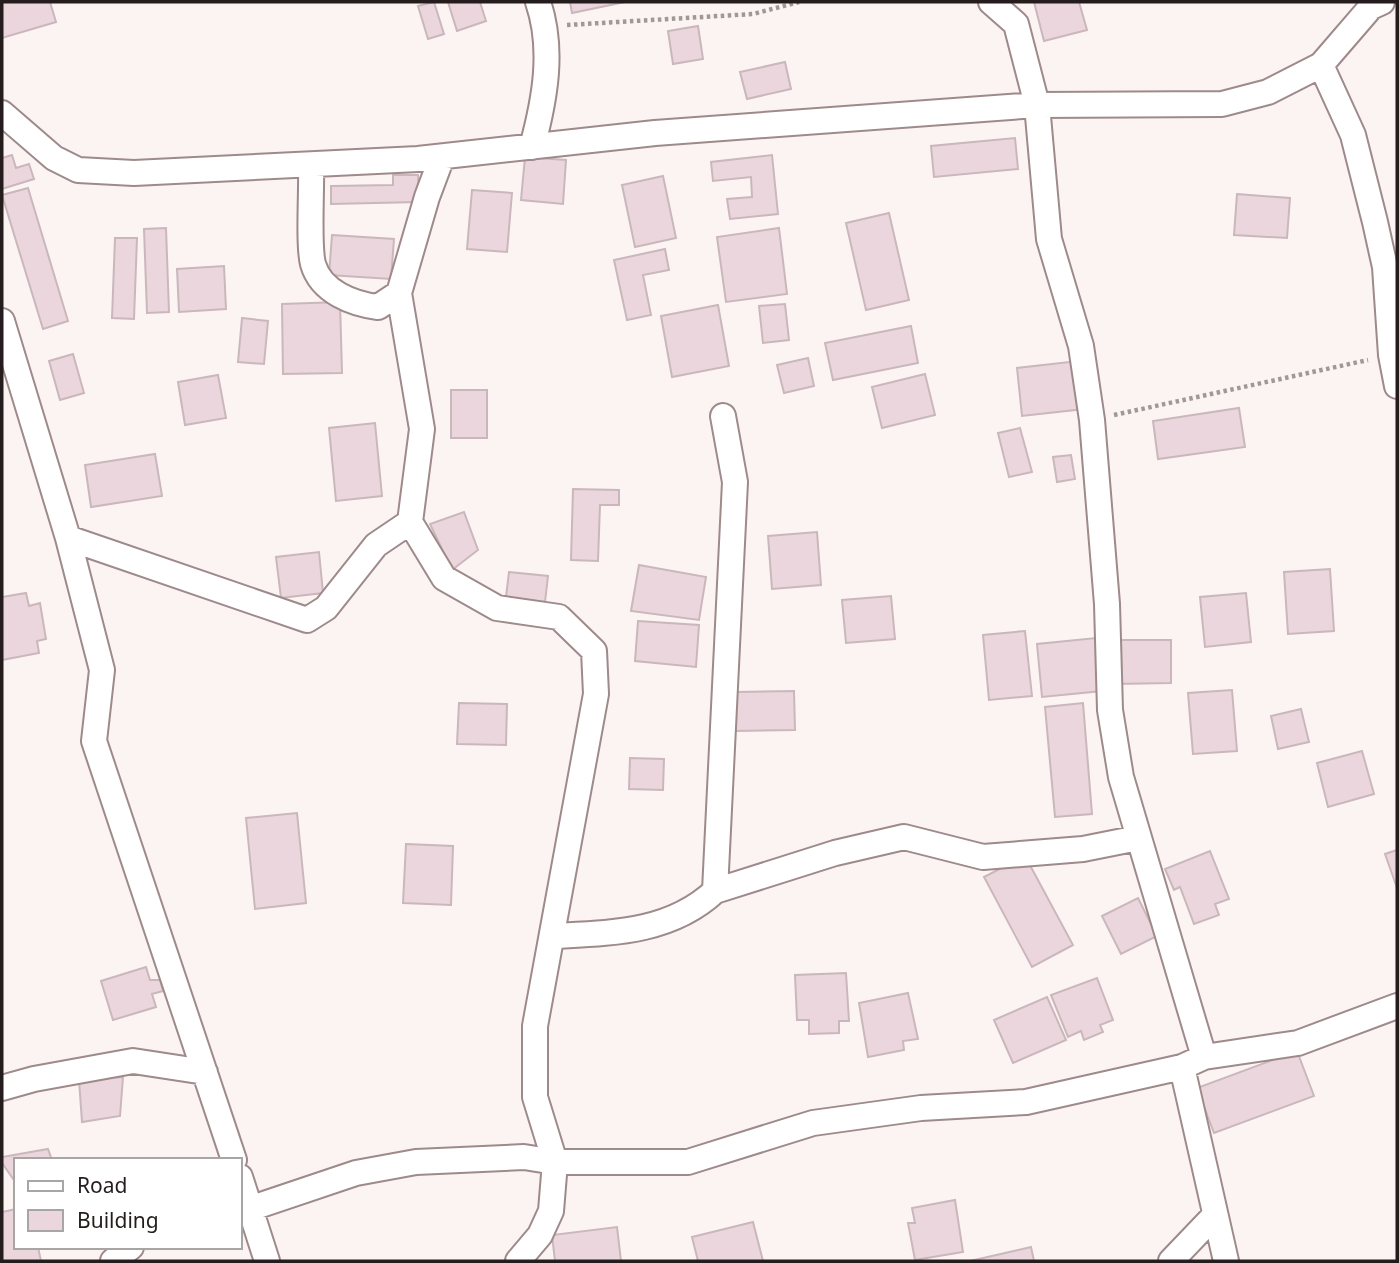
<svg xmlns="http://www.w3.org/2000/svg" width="1399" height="1263" font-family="'Noto Sans',sans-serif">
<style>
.building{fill:#ead6dc;stroke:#cab7bc;stroke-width:2}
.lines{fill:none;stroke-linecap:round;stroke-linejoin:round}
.street-casing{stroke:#9e8a8a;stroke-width:28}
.path{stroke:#a09897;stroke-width:4.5;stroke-dasharray:3.5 3.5;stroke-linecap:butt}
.street{stroke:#fff;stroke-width:24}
</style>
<rect width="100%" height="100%" fill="#fcf4f3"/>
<path class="building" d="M2,2H50L56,22L2,38Z
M434,2L444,34L428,39L418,6Z
M448,2H480L486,21L457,31Z
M570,2H625L572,13Z
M1034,2H1079L1087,30L1044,41Z
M698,26L703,59L673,64L668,31Z
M785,62L791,89L747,99L740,72Z
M1015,138L1018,169L934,177L931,146Z
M12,155L16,168L29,164L34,179L2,189V158Z
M772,155L778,214L730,219L727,199L752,197L751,177L713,181L711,162Z
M525,157L566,160L563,204L521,200Z
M393,175H418L419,202L331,204V186L393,185Z
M663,176L676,238L635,247L622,185Z
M28,188L68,321L43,329L2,195Z
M472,190L512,193L507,252L467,249Z
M1237,194L1290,198L1287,238L1234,235Z
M889,213L909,300L866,310L846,223Z
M166,228L169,312L147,313L144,229Z
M779,228L787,294L726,302L717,237Z
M332,235L394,239L391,279L329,275Z
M115,238H137L134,319L112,318Z
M665,249L669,270L643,275L651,315L627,320L614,260Z
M224,266L226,309L179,312L177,269Z
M340,302L342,373L283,374L282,304Z
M785,304L789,340L763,343L759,306Z
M718,305L729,366L672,377L661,316Z
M242,318L268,321L264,364L238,362Z
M911,326L918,363L833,380L825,343Z
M73,354L84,393L60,400L49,361Z
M808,358L814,386L784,393L777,365Z
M1078,361L1084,409L1022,416L1017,368Z
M925,374L935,415L882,428L872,387Z
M218,375L226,418L185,425L178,382Z
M451,390H487V438H451Z
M1239,408L1245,447L1158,459L1153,421Z
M375,423L382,496L336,501L329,428Z
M1020,428L1032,472L1009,477L998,433Z
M155,454L162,496L91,507L85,465Z
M1071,455L1075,479L1057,482L1053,457Z
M573,489L619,490V505H600L598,561L571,560Z
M464,512L478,550L452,570L430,524Z
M817,532L821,585L772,589L768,536Z
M319,552L323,593L281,598L276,557Z
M639,565L706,577L699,620L631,611Z
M1330,569L1334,631L1288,634L1284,572Z
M509,572L548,576L545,602L506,597Z
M26,593L29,606L40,603L46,639L37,641L39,653L2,660V597Z
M1246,593L1251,642L1205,647L1200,597Z
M891,596L895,639L846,643L842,600Z
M638,621L699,625L696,667L635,661Z
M1025,631L1032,696L989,700L983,635Z
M1096,638L1102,691L1042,697L1037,644Z
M1116,640H1171V683L1115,684Z
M1232,690L1237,751L1193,754L1188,693Z
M794,691L795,730L736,731V692Z
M459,703L507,704L506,745L457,744Z
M1083,703L1092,814L1055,817L1045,707Z
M1301,709L1309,742L1278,749L1271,716Z
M1362,751L1374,794L1328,807L1317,763Z
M630,758L664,759L663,790L629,789Z
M297,813L306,903L255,909L246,818Z
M406,844L453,846L451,905L403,903Z
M1397,850V888L1385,854Z
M1210,851L1229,899L1215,904L1219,915L1194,924L1180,887L1174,890L1165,869Z
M1025,856L1073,945L1032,967L984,877Z
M1138,898L1157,936L1121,954L1102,916Z
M146,967L150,980H160L163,991L152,994L156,1007L113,1020L101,981Z
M846,973L849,1021H839V1033L809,1034V1020H797L795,975Z
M1097,978L1113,1020L1100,1025L1103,1032L1084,1040L1081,1031L1068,1037L1051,995Z
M908,993L918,1039L903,1041L904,1050L868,1057L859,1003Z
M1047,997L1066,1040L1013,1063L994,1020Z
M1297,1051L1314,1096L1214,1133L1197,1088Z
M123,1077L120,1116L82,1122L79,1080Z
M48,1149L52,1160H16V1183L2,1163V1157Z
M955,1200L963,1252L915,1260L908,1223H915L912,1208Z
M16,1209V1247H38L41,1261H2V1212Z
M753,1222L763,1261H698L692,1237Z
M617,1227L621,1261H555L552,1235Z
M1031,1247L1034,1261H970Z"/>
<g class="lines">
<defs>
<path id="street" d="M991,2L1016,24L1037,105L1049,239L1081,346L1092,420L1107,604L1110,710L1121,777L1204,1057
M1321,65L1353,135L1375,222L1385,267L1391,355L1397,386
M2,113L54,158L78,170L134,173L418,159L655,133L1037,105L1222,104L1268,92L1321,65L1371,7L1382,2
M532,147C545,99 554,49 538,2
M442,157L427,197L399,293L422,429L410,522L444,578L497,608L559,617L594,651L596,694L535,1026V1097L555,1162L551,1211L540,1235L518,1261
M311,165C312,187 308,245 313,264C321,292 353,304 378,307L399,293
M2,321L68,538L102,670L94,741L234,1160
M68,538L307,620L326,608L376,545L410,522
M715,891L835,853L904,837L983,857L1083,849L1138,838
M553,936C611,933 670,933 715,891L735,482L723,416
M1182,1067L1226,1261
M2,1088L34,1079L133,1061L205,1072
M240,1177L267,1261
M240,1212L356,1173L416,1162L524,1157L555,1162H688L813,1123L921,1108L1026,1102L1182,1067L1204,1057L1298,1043L1397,1006
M113,1261L131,1247
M1171,1261L1215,1215"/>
</defs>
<use href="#street" class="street-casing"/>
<path class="path" d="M567,25L753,14L799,2
M1114,415L1368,360"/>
<use href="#street" class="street"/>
</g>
<rect width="1399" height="1263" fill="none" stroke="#251d1d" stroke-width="7"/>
<rect x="14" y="1158" width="228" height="91" fill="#ffffff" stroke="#a8a5a5" stroke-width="2"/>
<rect x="28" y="1181" width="35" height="10" fill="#ffffff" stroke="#a8a5a5" stroke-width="2"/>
<text x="77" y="1193" font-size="21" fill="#251d1d">Road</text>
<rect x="28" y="1210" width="35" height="21" fill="#ead6dc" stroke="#a8a5a5" stroke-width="2"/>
<text x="77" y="1228" font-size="21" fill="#251d1d">Building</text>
</svg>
